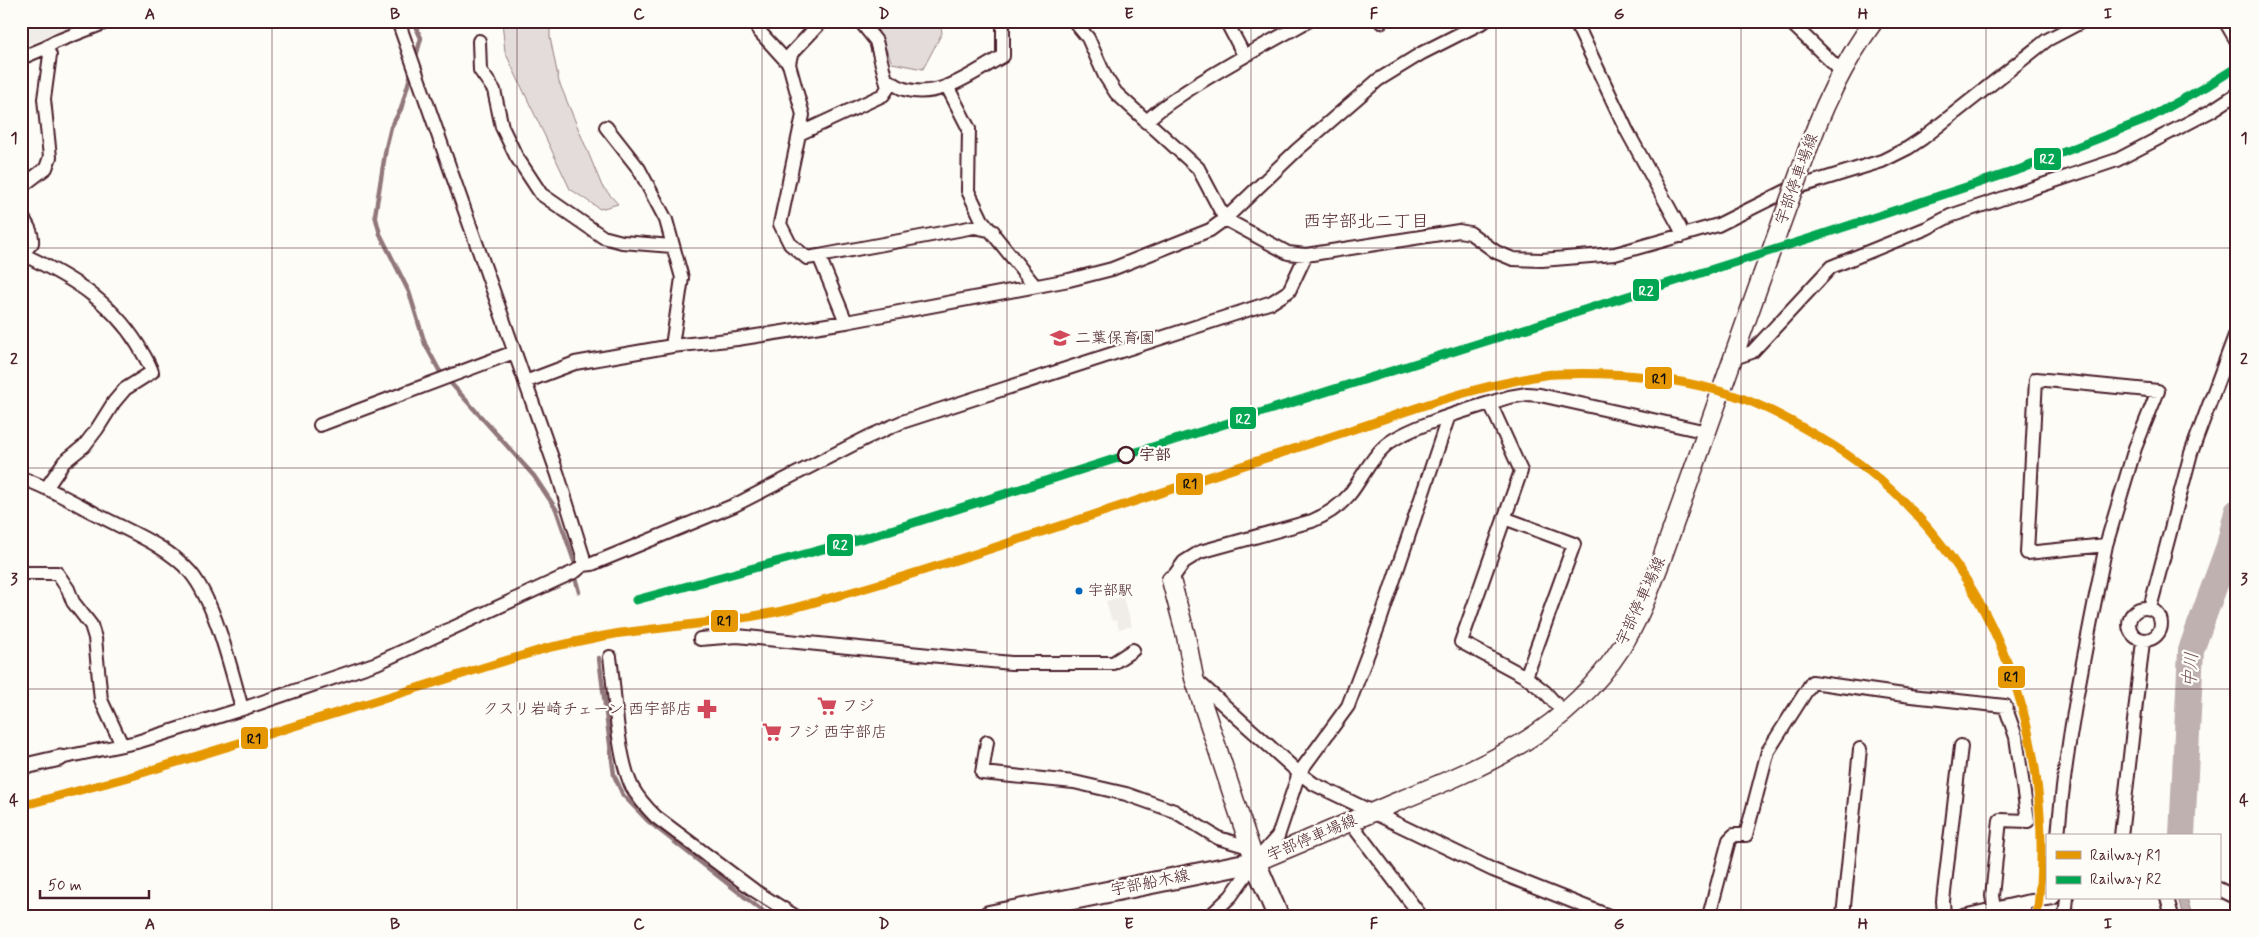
<svg xmlns="http://www.w3.org/2000/svg" width="2258" height="937" font-family="Mynerve,'Klee One',sans-serif">
<style>
.built{fill:#f0ece8}
.green{fill:#e3dcda;stroke:#967e82}
.water{fill:#c0b1b1;stroke:#91777b}
.lines{fill:none;stroke-linecap:round;stroke-linejoin:round}
.stream{stroke:#91777b;stroke-width:4.5}
.river{stroke:#c0b1b1;stroke-width:26}
.minor-casing{stroke:#4a1f2b;stroke-width:16}
.tertiary-casing{stroke:#4a1f2b;stroke-width:19}
.secondary-casing{stroke:#4a1f2b;stroke-width:21}
.primary-casing{stroke:#4a1f2b;stroke-width:24}
.minor{stroke:#fdfcf7;stroke-width:12}
.tertiary{stroke:#fdfcf7;stroke-width:15}
.secondary{stroke:#fdfcf7;stroke-width:18}
.primary{stroke:#fdfcf7;stroke-width:20}
.rail{stroke:#4a1f2b;stroke-width:4}
.secondary-bridge-casing{stroke:#4a1f2b;stroke-width:21;stroke-linecap:butt}
.secondary-bridge{stroke:#fdfcf7;stroke-width:18}
.rail-1-casing{stroke:#fdfcf7;stroke-width:12}
.rail-2-casing{stroke:#fdfcf7;stroke-width:12}
.rail-1{stroke:#e69804;stroke-width:9}
.rail-2{stroke:#00a651;stroke-width:9}
.grid{fill:none;stroke:#4a1f2b;stroke-width:1;stroke-opacity:0.55}
.stop-dot{fill:#fdfcf7;stroke:#4a1f2b;stroke-width:2.5}
.bus-dot{fill:#0065bd;stroke:#fdfcf7;stroke-width:2}
.labels{text-anchor:middle;dominant-baseline:central;stroke-width:4.5;stroke-linejoin:round;paint-order:stroke}
.bus-label{font-size:15px;fill:#4a1f2b;stroke:#fdfcf7;text-anchor:start}
.street-label{font-size:16px;fill:#4a1f2b;stroke:#fdfcf7}
.poi-label{font-size:16px;fill:#4a1f2b;stroke:#fdfcf7;text-anchor:start}
.stop-label{font-size:16px;font-weight:bold;fill:#4a1f2b;stroke:#fdfcf7;text-anchor:start}
.neighbourhood-label{font-size:18px;fill:#4a1f2b;stroke:#fdfcf7}
.water-label{font-size:18px;font-style:italic;fill:#73525a;stroke:#fdfcf7}
.line-badge{stroke:#fdfcf7;stroke-width:2}
.badge-label{font-size:14px;text-anchor:middle;font-weight:bold;fill:#fff}
.pale-badge-label{font-size:14px;text-anchor:middle;font-weight:bold;fill:#111}
.neatline{fill:none;stroke:#4a1f2b;stroke-width:2}
.grid-label{font-size:16px;text-anchor:middle;font-weight:bold;fill:#4a1f2b}
</style>
<rect width="100%" height="100%" fill="#fdfcf7"/>
<filter id="ink" filterUnits="userSpaceOnUse"><feTurbulence type="fractalNoise" baseFrequency=".02" numOctaves="2"/><feDisplacementMap in="SourceGraphic" scale="10" xChannelSelector="R" yChannelSelector="G"/><feConvolveMatrix kernelMatrix="1 2 1 2 8 2 1 2 1" color-interpolation-filters="sRGB"/></filter>
<g filter="url(#ink)">
<path class="built" d="M21,21H90L21,47Z
M1123,597L1132,626L1119,629L1116,620L1112,621L1106,601Z"/>
<path class="green" d="M502,21H550V37L559,82L602,186L618,204L600,209L570,189L505,52Z
M874,21H940L942,33L923,69L892,63Z"/>
<path class="water" d="M2178,898H2187L2192,916H2183Z"/>
<g class="lines">
<path class="stream" d="M413,21L421,38L415,60
M412,70L401,109L391,127L386,148L375,215L380,234L409,292L425,344L439,370L534,476L556,509L574,561
M576,581L579,592
M599,658L614,775L623,795L648,821L769,916"/>
<path class="river" d="M2182,836L2191,650L2229,546L2237,512"/>
<defs>
<path id="minor" d="M398,21L558,475L583,556V565
M755,21L759,31L789,64L803,115L780,224L790,244L807,258L819,256L846,322
M1074,21L1088,38L1105,76L1116,93L1198,168L1225,219L1288,253L1306,255L1459,231L1470,233L1496,252L1513,259L1542,260L1615,254L1718,225L1788,190L1882,161L1908,148L1923,138L2047,40L2083,21
M1226,21L1244,55
M1381,21V22
M1575,21L1627,131L1680,228L1682,236
M1789,21L1841,71
M2225,21L2236,40
M479,41L480,70L494,90L502,127L516,156L541,194L603,237L622,242L672,246
M21,58L45,48L55,42L109,21
M789,64L791,54L822,21
M886,80C892,82 898,87 904,89C940,100 974,72 1003,56V21
M947,86L969,129L968,191L982,220L1035,286
M1146,122C1157,110 1172,101 1185,92C1225,66 1266,44 1308,21
M606,127L639,169L666,220L682,278L672,346
M799,134L883,95L888,88L876,41L860,21
M21,187L46,168L50,157L44,99L50,55L45,48
M21,215C27,224 33,233 32,243L21,255
M22,254C69,276 110,300 138,345C143,354 149,362 152,372L125,389L114,402L97,429L84,446L64,462L47,487
M819,256L974,227L993,231
M1734,358L1752,352L1831,267L1927,228L1950,216L2117,160L2211,111L2237,94
M2036,379L2158,391L2135,448L2106,545L2027,553Z
M525,382L575,363L672,346L737,339L846,322L1069,280L1112,269L1210,230L1225,219L1297,150L1378,80L1422,53L1485,21
M1490,403L1521,471L1461,642L1526,677L1545,692L1564,713
M320,425L514,352
M21,478C48,487 71,501 96,514C126,530 168,546 190,572C215,601 232,672 242,709
M1504,518L1574,544L1526,677
M21,573H57L68,589L73,602L91,625L95,638L101,700L122,745
M1171,580L1184,562L1200,552L1312,521C1326,515 1339,507 1349,495C1362,479 1369,460 1385,446C1407,426 1478,407 1509,397L1527,394L1540,395L1707,432
M2129 624a16 16 0 1 1 32 0a16 16 0 1 1-32 0Z
M2150,608L2191,453L2237,330
M700,639L737,636L1011,663H1113L1133,650
M610,657C615,692 617,756 632,787C638,798 647,808 656,817L755,891L795,916
M1195,679L1299,773L1314,784L1493,870L1609,916
M987,742L982,773L1074,782L1126,794L1174,811L1218,838L1249,847
M60,758L137,742L242,709L377,663L576,571L583,565L592,564L735,505L868,437L902,422L1272,302L1289,291L1306,255
M1350,822L1421,916
M2058,836C2066,738 2087,641 2106,545
M2121,836L2143,641
M2219,889L2237,898
M2167,898L2172,916
M1210,916L1231,896L1255,862L1278,836L1299,773L1348,706L1378,627L1448,418
M1709,916L1729,840L1734,835H1746L1768,751L1812,682L1911,696L2005,706L2016,737L2028,821L2000,820L1992,896L1994,908
M1843,916L1860,749
M1944,916L1943,901L1961,746
M1963,916L2025,902L2053,898
M2023,916L2025,902
M2065,916L2067,898"/>
<path id="tertiary" d="M21,767L60,758"/>
<path id="secondary" d="M1803,163C1820,112 1842,65 1874,21
M1171,580L1186,636L1194,678L1255,862C1301,843 1348,823 1394,803C1485,766 1565,734 1621,648C1639,620 1650,589 1662,558L1762,276"/>
<path id="primary" d="M989,916L1255,862L1278,916"/>
</defs>
<use href="#minor" class="minor-casing"/>
<use href="#tertiary" class="tertiary-casing"/>
<use href="#secondary" class="secondary-casing"/>
<use href="#primary" class="primary-casing"/>
<use href="#minor" class="minor"/>
<use href="#tertiary" class="tertiary"/>
<use href="#secondary" class="secondary"/>
<use href="#primary" class="primary"/>
<path class="rail" d="M21,806L129,777L547,648L615,634L774,613L858,591L1140,500"/>
<defs>
<path id="secondary-bridge" d="M1762,276L1803,163"/>
</defs>
<use href="#secondary-bridge" class="secondary-bridge-casing"/>
<use href="#secondary-bridge" class="secondary-bridge"/>
<defs>
<path id="rail-1" d="M21,806L129,777L547,648C571,643 596,637 621,633C671,626 721,623 771,613C789,610 808,604 826,599C902,579 977,553 1051,529C1153,496 1255,462 1357,428C1408,411 1458,392 1510,382C1526,379 1541,374 1557,374C1610,372 1665,376 1716,390C1752,399 1787,418 1819,437C1986,534 2060,729 2037,916"/>
<path id="rail-2" d="M636,600L875,535L1811,238L2021,169L2145,120L2207,86L2237,67"/>
</defs>
<use href="#rail-1" class="rail-1-casing"/>
<use href="#rail-2" class="rail-2-casing"/>
<use href="#rail-1" class="rail-1"/>
<use href="#rail-2" class="rail-2"/>
</g>
</g>
<path class="grid" d="M272,21V916M517,21V916M762,21V916M1007,21V916M1251,21V916M1496,21V916M1741,21V916M1986,21V916M21,248H2237M21,468H2237M21,689H2237"/>
<defs>
<symbol id="school-bare" viewBox="-9 -9 18 18"><path d="M0-5L7-2L0 1L-7-2ZM-4 1L0 2.5L4 1V4Q0 6-4 4Z" fill="#d1495b" stroke="#fdfcf7" stroke-width="2.5" paint-order="stroke"/></symbol>
<symbol id="supermarket-bare" viewBox="-9 -9 18 18"><path d="M-6-5.5h2.5l.6 2H6L4.5 2H-2.5L-4.4-4H-6ZM-1.5 3.2a1.3 1.3 0 1 0 .1 0ZM3 3.2a1.3 1.3 0 1 0 .1 0Z" fill="#d1495b" stroke="#fdfcf7" stroke-width="2.5" paint-order="stroke"/></symbol>
<symbol id="pharmacy-bare" viewBox="-9 -9 18 18"><path d="M-2-6h4v4h4v4h-4v4h-4v-4h-4v-4h4Z" fill="#d1495b" stroke="#fdfcf7" stroke-width="2.5" paint-order="stroke"/></symbol>
</defs>
<g fill-rule="evenodd">
<use href="#school-bare" x="1046" y="324" width="28" height="28"/>
<use href="#supermarket-bare" x="813" y="692" width="28" height="28"/>
<use href="#pharmacy-bare" x="693" y="695" width="28" height="28"/>
<use href="#supermarket-bare" x="758" y="718" width="28" height="28"/>
</g>
<circle class="stop-dot" cx="1126" cy="455" r="8"/>
<circle class="bus-dot" cx="1079" cy="591" r="4.5"/>
<g class="labels">
<g class="bus-label">
<text x="1088" y="591">宇部駅</text>
</g>
<g class="street-label">
<text transform="translate(1797 179) rotate(-70)">宇部停車場線</text>
<text transform="translate(1641 601) rotate(-65)">宇部停車場線</text>
<text transform="translate(1312 838) rotate(-23)">宇部停車場線</text>
<text transform="translate(1150 883) rotate(-11)">宇部船木線</text>
</g>
<g class="poi-label">
<text x="1075" y="338">二葉保育園</text>
<text x="842" y="706">フジ</text>
<text x="692" y="709" text-anchor="end">クスリ岩崎チェーン 西宇部店</text>
<text x="787" y="732">フジ 西宇部店</text>
</g>
<g class="stop-label">
<text x="1139" y="455">宇部</text>
</g>
<g class="neighbourhood-label">
<text x="1366" y="222">西宇部北二丁目</text>
</g>
<g class="water-label">
<text transform="translate(2191 670) rotate(-85)">中川</text>
</g>
</g>
<g class="line-badge">
<rect x="2033" y="147" width="29" height="24" rx="5" fill="#00a651"/>
<rect x="1632" y="278" width="28" height="24" rx="5" fill="#00a651"/>
<rect x="1644" y="366" width="29" height="24" rx="5" fill="#e69804"/>
<rect x="1229" y="406" width="28" height="24" rx="5" fill="#00a651"/>
<rect x="1175" y="472" width="29" height="24" rx="5" fill="#e69804"/>
<rect x="826" y="533" width="28" height="24" rx="5" fill="#00a651"/>
<rect x="710" y="609" width="29" height="24" rx="5" fill="#e69804"/>
<rect x="1997" y="665" width="29" height="24" rx="5" fill="#e69804"/>
<rect x="240" y="726" width="29" height="24" rx="5" fill="#e69804"/>
</g>
<g class="badge-label">
<text x="2047" y="163">R2</text>
<text x="1646" y="295">R2</text>
<text x="1243" y="423">R2</text>
<text x="840" y="549">R2</text>
</g>
<g class="pale-badge-label">
<text x="1659" y="383">R1</text>
<text x="1190" y="488">R1</text>
<text x="724" y="625">R1</text>
<text x="2011" y="681">R1</text>
<text x="254" y="743">R1</text>
</g>
<rect width="2258" height="937" fill="none" stroke="#fdfcf7" stroke-width="55"/>
<rect x="2046" y="834" width="175" height="65" fill="#fdfcf7" stroke="#b5a4a5"/>
<rect x="2056" y="851" width="25" height="8" fill="#e69804" stroke="#b5a4a5"/>
<text x="2090" y="860" font-size="15" fill="#4a1f2b">Railway R1</text>
<rect x="2056" y="876" width="25" height="8" fill="#00a651" stroke="#b5a4a5"/>
<text x="2090" y="884" font-size="15" fill="#4a1f2b">Railway R2</text>
<path d="M40 890v8h109v-8" fill="none" stroke="#4a1f2b" stroke-width="2.5"/>
<text x="48" y="890" font-size="15" fill="#4a1f2b" stroke="#fdfcf7" stroke-width="4" paint-order="stroke">50 m</text>
<rect x="28" y="28" width="2202" height="882" class="neatline"/>
<g class="grid-label">
<text x="150" y="19">A</text>
<text x="395" y="19">B</text>
<text x="639" y="19">C</text>
<text x="884" y="19">D</text>
<text x="1129" y="19">E</text>
<text x="1374" y="19">F</text>
<text x="1619" y="19">G</text>
<text x="1863" y="19">H</text>
<text x="2108" y="19">I</text>
<text x="14" y="143">1</text>
<text x="2244" y="143">1</text>
<text x="14" y="364">2</text>
<text x="2244" y="364">2</text>
<text x="14" y="584">3</text>
<text x="2244" y="584">3</text>
<text x="14" y="805">4</text>
<text x="2244" y="805">4</text>
<text x="150" y="929">A</text>
<text x="395" y="929">B</text>
<text x="639" y="929">C</text>
<text x="884" y="929">D</text>
<text x="1129" y="929">E</text>
<text x="1374" y="929">F</text>
<text x="1619" y="929">G</text>
<text x="1863" y="929">H</text>
<text x="2108" y="929">I</text>
</g>
</svg>
